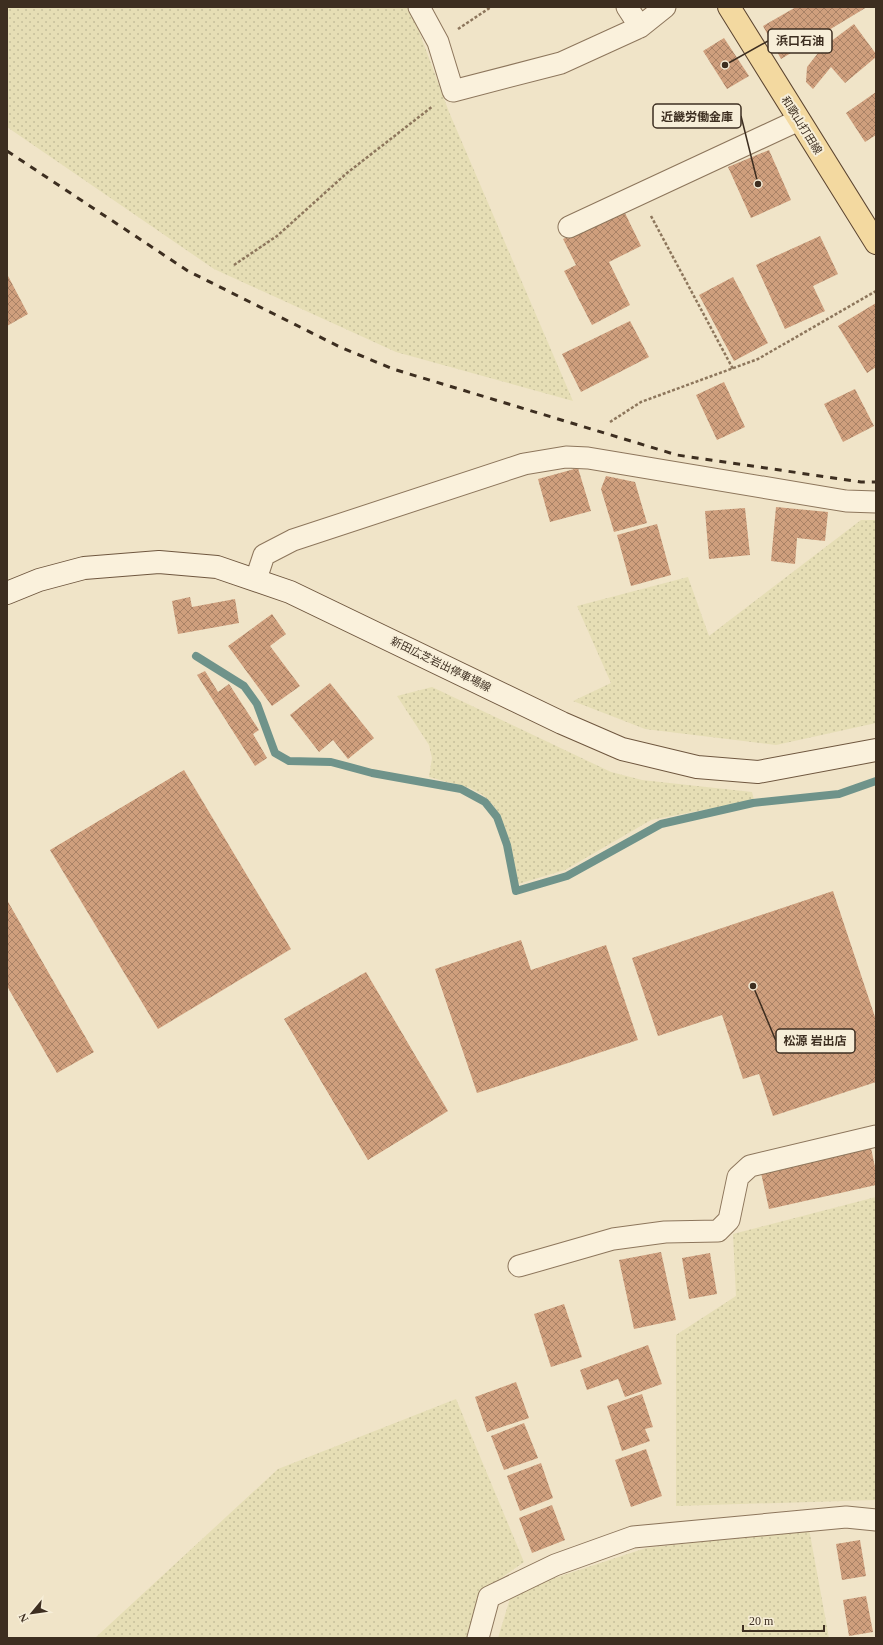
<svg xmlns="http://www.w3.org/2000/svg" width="883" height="1645" font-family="'Times New Roman','Noto Sans JP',serif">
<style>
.farmland{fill:url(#farmland-dots)}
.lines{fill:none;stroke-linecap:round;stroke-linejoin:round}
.stream{stroke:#6f938a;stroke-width:8}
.building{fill:url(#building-cross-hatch)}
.street-casing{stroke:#8d765c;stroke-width:23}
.secondary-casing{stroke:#6f573f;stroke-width:24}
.primary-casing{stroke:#5b4430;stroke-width:24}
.path{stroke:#8d765c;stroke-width:2.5;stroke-dasharray:3 2;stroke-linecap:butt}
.street{stroke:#faf1dc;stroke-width:21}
.secondary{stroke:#faf1dc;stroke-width:22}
.primary{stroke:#f3d9a0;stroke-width:22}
.rail{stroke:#3d2e20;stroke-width:3;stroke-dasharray:7 7;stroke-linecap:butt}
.labels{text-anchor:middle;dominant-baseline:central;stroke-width:4;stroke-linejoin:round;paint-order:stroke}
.street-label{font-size:11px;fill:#3d2e20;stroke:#f7eed8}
.leader{fill:none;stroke:#3d2e20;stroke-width:1.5}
.callout-dot{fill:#3d2e20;stroke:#f7eed8;stroke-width:1.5}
.callout{fill:#f7eed8;stroke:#3d2e20;stroke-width:1.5}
.callout-label{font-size:12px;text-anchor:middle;font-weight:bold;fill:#3d2e20}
</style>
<defs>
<pattern id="farmland-dots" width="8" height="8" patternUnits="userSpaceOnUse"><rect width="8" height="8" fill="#e6deb5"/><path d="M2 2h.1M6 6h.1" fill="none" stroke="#c6bf9b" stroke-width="1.8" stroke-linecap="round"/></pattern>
<pattern id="building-cross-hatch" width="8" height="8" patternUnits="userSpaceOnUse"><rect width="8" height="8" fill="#cf9f7d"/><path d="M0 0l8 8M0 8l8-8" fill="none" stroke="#a98266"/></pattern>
</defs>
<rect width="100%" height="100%" fill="#f0e4c8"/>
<path class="farmland" d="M7,7H410L449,112L573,401L396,352L214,269L7,127Z
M861,520H876V723L776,745L645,729L573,701L611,683L577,606L688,577L709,636Z
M432,687L611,772L642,780L752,792L754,800L651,820L565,870L518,884L501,819L494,806L483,795L470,788L429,777L432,758L429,745L397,696Z
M876,1197V1500L676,1506V1335L736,1296L733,1234Z
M456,1399L524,1562L484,1590L471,1638H95L278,1469Z
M809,1529L829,1638H498L512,1592L646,1548Z"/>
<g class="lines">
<path class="stream" d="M196,656L244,686L257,704L275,753L289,761L331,762L372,773L461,789L485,802L497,817L507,845L516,891L567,876L661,824L753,803L839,794L876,781"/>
</g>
<path class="building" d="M796,7H867L781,59L763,26Z
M854,24L876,54V57L845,83L831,67L813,89L806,82L807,67L822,48Z
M724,38L749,76L727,89L703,51Z
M876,92V135L865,142L846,113Z
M769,150L791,200L751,218L728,167Z
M623,209L641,246L609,262L630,305L592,325L564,271L576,265L563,239Z
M820,236L838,274L813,286L825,311L785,329L756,265Z
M7,274L28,314L7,326Z
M733,277L768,343L734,361L699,295Z
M876,303V367L867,373L838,326Z
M630,321L649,357L581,392L562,354Z
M724,382L745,427L717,440L696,395Z
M855,389L874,426L843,442L824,404Z
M578,468L591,511L550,522L538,479Z
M606,476L635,482L647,523L614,532L601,489Z
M776,507L828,512L825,541L797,538L795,564L771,561Z
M745,508L750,555L709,559L705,511Z
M657,524L671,575L631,586L617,535Z
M190,597L192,607L235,599L239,623L178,634L172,601Z
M272,614L286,634L270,646L300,686L272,706L228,646Z
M205,671L218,692L229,684L259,730L253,734L267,758L255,766L197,675Z
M330,683L374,738L348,759L333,740L319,752L290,715Z
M184,770L291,949L158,1029L50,850Z
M833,891L876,1020V1082L773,1116L759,1074L743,1079L722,1015L658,1036L632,958Z
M7,900L94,1052L57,1073L7,986Z
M521,940L531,970L606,945L638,1040L477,1093L435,969Z
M366,972L448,1111L368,1160L284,1019Z
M871,1148L876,1172V1185L769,1209L761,1173Z
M661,1252L676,1320L634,1329L619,1260Z
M710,1253L717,1294L689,1299L682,1258Z
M564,1304L582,1357L551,1367L534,1314Z
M648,1345L662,1384L625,1397L618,1379L587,1390L580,1370Z
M516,1382L529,1418L487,1432L475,1397Z
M642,1394L653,1427L645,1429L650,1441L622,1451L607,1406Z
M524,1423L538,1458L504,1470L491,1436Z
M646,1449L662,1496L631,1507L615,1460Z
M541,1463L553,1498L520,1511L507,1476Z
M552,1505L565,1540L532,1553L519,1518Z
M860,1540L866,1576L842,1580L836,1544Z
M866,1596L873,1632L849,1636L843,1600Z"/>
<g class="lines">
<defs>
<path id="street" d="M419,7L438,42L453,91L561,63L640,27L665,7
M627,7L640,27
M569,227L799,120
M256,579L264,555L293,540L524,464L566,457L588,458L846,501L876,502
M519,1266L613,1239L665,1232L718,1231L729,1220L738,1177L750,1166L876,1136
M478,1638L489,1597L555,1565L633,1537L846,1517L876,1520"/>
<path id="secondary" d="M7,593L39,580L84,568L159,562L217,567L290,592L562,723L622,749L697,767L758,772L876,750"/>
<path id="primary" d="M729,7L876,243"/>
</defs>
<use href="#street" class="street-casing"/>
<use href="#secondary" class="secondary-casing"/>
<use href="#primary" class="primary-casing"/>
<path class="path" d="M458,29L491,7
M651,216L733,369
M234,265L277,236L347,173L433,106
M610,422L641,402L758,359L876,291"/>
<use href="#street" class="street"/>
<use href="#secondary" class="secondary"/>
<use href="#primary" class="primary"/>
<path class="rail" d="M7,151L188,271L340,347L393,369L677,455L861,482H876"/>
</g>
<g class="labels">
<g class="street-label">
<text transform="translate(802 125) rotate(58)">和歌山打田線</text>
<text transform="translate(441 664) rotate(26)">新田広芝岩出停車場線</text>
</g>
</g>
<path class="leader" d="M725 65L768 41M758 184L741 116M753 986L776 1041"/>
<g class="callout-dot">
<circle cx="725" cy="65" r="4"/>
<circle cx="758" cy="184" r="4"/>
<circle cx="753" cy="986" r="4"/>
</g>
<g class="callout">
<rect x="768" y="29" width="64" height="24" rx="4"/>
<rect x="653" y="104" width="88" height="24" rx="4"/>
<rect x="776" y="1029" width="79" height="24" rx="4"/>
</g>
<g class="callout-label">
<text x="800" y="45">浜口石油</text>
<text x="697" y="121">近畿労働金庫</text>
<text x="815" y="1045">松源 岩出店</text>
</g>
<rect width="883" height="1645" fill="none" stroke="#3d2e20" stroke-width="16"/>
<g transform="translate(32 1613) rotate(241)" stroke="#f7eed8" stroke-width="3" paint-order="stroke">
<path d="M0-3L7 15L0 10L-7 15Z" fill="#3d2e20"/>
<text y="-6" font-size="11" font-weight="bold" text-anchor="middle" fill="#3d2e20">N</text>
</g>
<path d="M743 1625v6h81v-6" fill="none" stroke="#3d2e20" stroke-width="2"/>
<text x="749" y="1625" font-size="12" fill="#3d2e20" stroke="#f7eed8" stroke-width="3" paint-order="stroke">20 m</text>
</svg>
